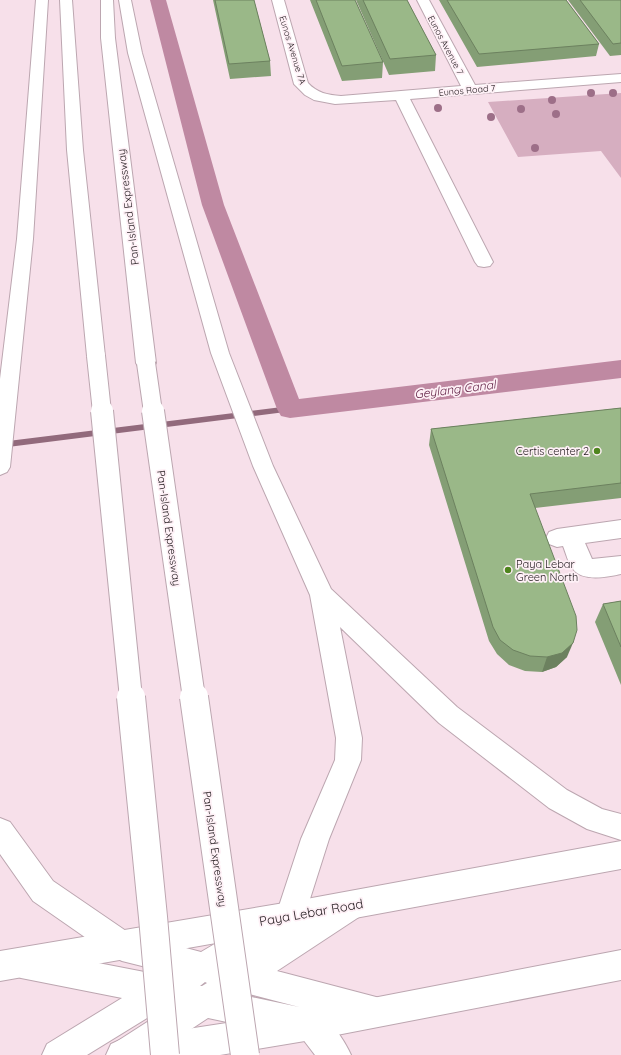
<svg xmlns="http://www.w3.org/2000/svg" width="621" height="1055" font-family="Quicksand,sans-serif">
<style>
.green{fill:#d6aec0}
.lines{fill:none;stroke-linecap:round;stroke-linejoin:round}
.stream{fill:#926a7c;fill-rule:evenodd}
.canal{fill:#bf89a2;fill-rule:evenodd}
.minor-casing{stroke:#bca6b0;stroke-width:2}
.major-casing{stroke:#bca6b0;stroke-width:2}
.highway-casing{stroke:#bca6b0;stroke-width:2}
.minor{fill:#fff;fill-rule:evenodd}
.major{fill:#fff;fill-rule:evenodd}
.highway{fill:#fff;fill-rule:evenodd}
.highway-bridge-far2-casing{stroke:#bca6b0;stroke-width:20;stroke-linecap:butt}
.highway-bridge-far1-casing{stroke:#bca6b0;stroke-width:24;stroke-linecap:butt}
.highway-bridge-casing{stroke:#bca6b0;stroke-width:30;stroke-linecap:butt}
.highway-bridge-far2{stroke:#fff;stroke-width:18}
.highway-bridge-far1{stroke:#fff;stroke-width:22}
.highway-bridge{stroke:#fff;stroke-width:28}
.tree{fill:#9d6f88}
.wall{fill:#849e75}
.shaded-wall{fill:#6c815f}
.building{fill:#9ab888;stroke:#6c815f}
.poi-dot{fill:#4f851e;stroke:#fef0f6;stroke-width:1.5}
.labels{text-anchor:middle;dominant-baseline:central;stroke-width:3.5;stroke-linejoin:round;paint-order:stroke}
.far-street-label{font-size:9px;fill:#282024;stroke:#fef0f6}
.street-label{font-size:11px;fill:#282024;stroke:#fef0f6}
.poi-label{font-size:11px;fill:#282024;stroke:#fef0f6;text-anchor:end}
.water-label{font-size:12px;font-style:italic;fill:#5d1b40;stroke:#fef0f6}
.near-street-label{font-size:13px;fill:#282024;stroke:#fef0f6}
</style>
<rect width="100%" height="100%" fill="#f7e0ea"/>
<path class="green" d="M621,93V178L601,151L518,157L488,102Z"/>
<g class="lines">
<path class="stream" d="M290,406L294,409L293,411L0,448V442Z"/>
<path class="canal" d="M150,0H166L224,205L299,399L621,360V378L290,418L281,416L277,409L202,205Z"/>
<defs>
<path id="minor" d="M272,0H284L308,83C317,93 328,95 341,96L461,86L417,0H429L475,85L621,74V82L410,99L493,262L490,266L484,267L478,266L475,262L396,100L335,104L314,100L305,95L294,84Z
M621,520V538L585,543L592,559L621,556V574C608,577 582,582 573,569C568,563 566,553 563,546L557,547L549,544L546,538L549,532L557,529Z"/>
<path id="major" d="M621,841V869L290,930L0,981V951L290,902Z
M621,950V980L311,1040L220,1055H106L111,1044L122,1039L311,1010Z"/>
<path id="highway" d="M36,0H48L33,239L10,467L7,472L0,475V379L17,239Z
M60,0H72L83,150L105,356L103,361L96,362L89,361L87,356L67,150Z
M101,0H113L115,38L156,363L153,368L146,369L139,368L136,363L101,38Z
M119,0H131L142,53L229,353L273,466L331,589L457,707L567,790L602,809L621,814V840L587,829L549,808L439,723L340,627L362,738L361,760L329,839L303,921L342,895L352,891L362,895L366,905L362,915L277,971L376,997L387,1001L391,1012L387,1023L376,1027L315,1011C329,1017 345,1041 351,1055H315L302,1038L208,1018L152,1055H108L113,1044L169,1008L165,1007L87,1055H42L47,1044L122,998L21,978L11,973L6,963L11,953L21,948L160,975L166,972L122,961L112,956L33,901L0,854V818L10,822L53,881L129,933L201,952L279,906L301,839L335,760L336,738L310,595L253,466L211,353L128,53ZM205,982L207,983L202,986H200ZM245,993L299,1007L242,995Z"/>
</defs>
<use href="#minor" class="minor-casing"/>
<use href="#major" class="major-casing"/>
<use href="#highway" class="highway-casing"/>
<use href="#minor" class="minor"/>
<use href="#major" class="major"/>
<use href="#highway" class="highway"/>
<defs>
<path id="highway-bridge-far2" d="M96,356L102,412
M146,363L153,412"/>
<path id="highway-bridge-far1" d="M102,411L131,698
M153,411L194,698"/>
<path id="highway-bridge" d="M131,697L153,917L165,1055
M194,697L245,1055"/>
</defs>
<use href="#highway-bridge-far2" class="highway-bridge-far2-casing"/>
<use href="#highway-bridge-far1" class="highway-bridge-far1-casing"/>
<use href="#highway-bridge" class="highway-bridge-casing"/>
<use href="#highway-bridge-far2" class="highway-bridge-far2"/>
<use href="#highway-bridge-far1" class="highway-bridge-far1"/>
<use href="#highway-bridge" class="highway-bridge"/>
</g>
<g class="tree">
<circle cx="591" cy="93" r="4"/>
<circle cx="613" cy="93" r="4"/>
<circle cx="552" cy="100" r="4"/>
<circle cx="438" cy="108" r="4"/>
<circle cx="521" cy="109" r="4"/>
<circle cx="556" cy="114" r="4"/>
<circle cx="491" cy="117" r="4"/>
<circle cx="535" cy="148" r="4"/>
</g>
<path class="wall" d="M213,0H254L270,61L271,76L230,79Z
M310,0H355L383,62L382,78L342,81Z
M356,0H407L436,55L435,71L389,75Z
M439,0H566L599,44L596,56L477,67Z
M568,0H621V55L610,56Z
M621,408V498L535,508L567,657L556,667L542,672L525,671L509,665L497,654L489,641L429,445L431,429Z
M621,601V685L595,622L603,604Z"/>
<path class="shaded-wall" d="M573,643L567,657L556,667L542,672L547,657Z"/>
<path class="building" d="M215,0H254L270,61L229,64Z
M316,0H355L383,62L342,66Z
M363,0H407L436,55L390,59Z
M447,0H566L599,44L479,54Z
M580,0H621V43L613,44Z
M621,408V483L530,494L576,616L577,630L573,643L562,653L547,657L530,656L513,650L500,640L493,627L431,429Z
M621,601V647L603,604Z"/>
<g class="poi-dot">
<circle cx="597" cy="451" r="4"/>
<circle cx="508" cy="570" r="4"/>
</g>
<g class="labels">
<g class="far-street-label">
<text transform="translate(446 45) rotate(62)">Eunos Avenue 7</text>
<text transform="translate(293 50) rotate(73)">Eunos Avenue 7A</text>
<text transform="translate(467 90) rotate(-5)">Eunos Road 7</text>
</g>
<g class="street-label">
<text transform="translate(128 207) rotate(-97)">Pan-Island Expressway</text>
<text transform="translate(169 528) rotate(82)">Pan-Island Expressway</text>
<text transform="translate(215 849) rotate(82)">Pan-Island Expressway</text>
</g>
<g class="poi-label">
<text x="589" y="451">Certis center 2</text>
<text x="516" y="564" text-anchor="start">Paya Lebar<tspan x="516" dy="13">Green North</tspan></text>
</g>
<g class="water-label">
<text transform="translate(455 389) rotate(-7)">Geylang Canal</text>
</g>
<g class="near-street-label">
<text transform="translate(311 912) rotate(-10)">Paya Lebar Road</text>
</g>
</g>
</svg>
